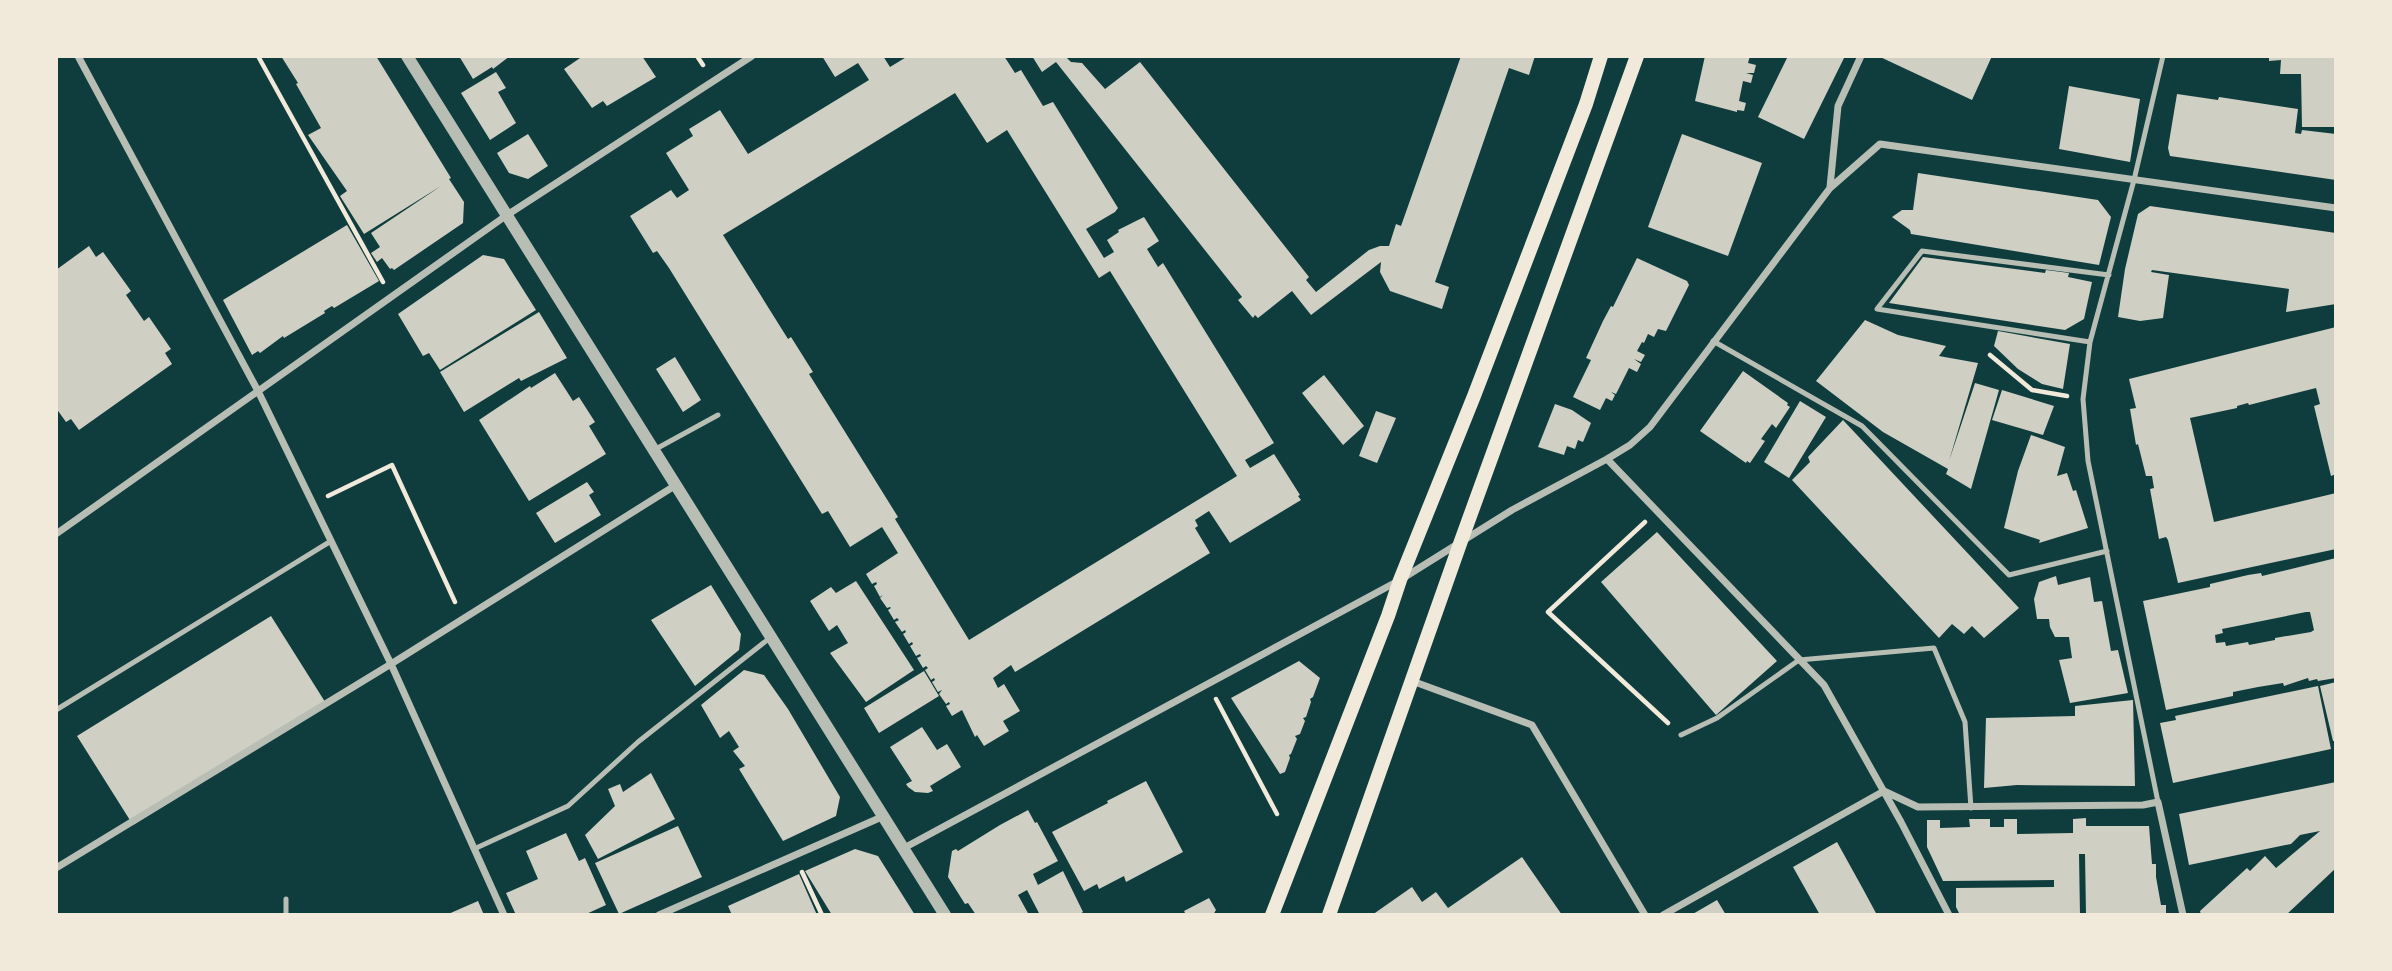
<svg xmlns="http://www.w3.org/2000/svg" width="2392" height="971" font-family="Quicksand,sans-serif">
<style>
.building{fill:#cfcfc3;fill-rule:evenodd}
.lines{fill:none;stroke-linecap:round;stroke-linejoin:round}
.path{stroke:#f1e9da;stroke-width:4.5}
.service{stroke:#b8beb3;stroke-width:5}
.minor{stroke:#b8beb3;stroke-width:7}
.tertiary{stroke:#b8beb3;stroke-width:12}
.secondary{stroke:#f1e9da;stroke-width:14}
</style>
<rect width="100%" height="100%" fill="#0f3d3e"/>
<path class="building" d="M281,56H376L451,178L449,179L464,202L463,223L394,270L392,268L390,269L382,258L377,262L371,253L380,247L371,233L441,186L364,234L340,196L347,191L308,135L321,128L296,84L298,83Z
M459,56H510L493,69L492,67L473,79Z
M583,56H642L656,77L607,106L603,101L592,108L564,69Z
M822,56H883L890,67L908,56H1004L1015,73L1021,70L1043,106L1053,102L1118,208L1115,212L1086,229L1104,258L1114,252L1107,240L1119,232L1118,230L1144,217L1159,241L1147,249L1158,267L1163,263L1274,443L1245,460L1250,468L1274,454L1300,495L1298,496L1301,500L1230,543L1209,511L1195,520L1198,526L1195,528L1210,553L1015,672L1011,665L993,678L998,688L1004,684L1020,711L1003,721L1009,731L984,746L977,735L975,737L962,710L952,716L946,706L950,704L949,702L946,704L939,694L942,690L938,692L932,682L935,680L934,678L931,680L925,670L928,668L926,666L923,668L917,658L921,656L920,654L916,656L910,646L913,644L912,642L909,644L903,634L906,632L905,630L902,632L895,622L899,620L897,618L894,620L888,610L891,608L890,607L887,608L880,598L883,595L880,597L874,586L877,584L876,582L872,584L866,574L898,553L882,527L850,547L828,511L822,514L669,268L657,251L653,253L630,216L671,190L677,198L689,190L666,153L693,136L689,129L720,110L748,154L869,80L858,63L835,77ZM955,93L987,143L1007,130L1099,278L1110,271L1237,476L969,640L895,519L898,517L809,374L813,372L791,337L788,339L723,235Z
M1032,56H1065L1071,62L1082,63L1105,89L1140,62L1309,277L1306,280L1316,292L1369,250L1380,246H1389L1396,224L1401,226L1461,56H1535L1529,75L1509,68L1435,282L1449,287L1442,309L1390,291L1380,272L1381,262L1311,315L1292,291L1258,318L1255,315L1253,318L1238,300L1242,297L1056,62L1042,72Z
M1705,56H1750L1748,63L1756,65L1754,73H1746L1753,75L1751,83L1743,81L1739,101L1746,103L1744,111L1737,110V112L1695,101Z
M1788,56H1845L1804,139L1758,117Z
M1878,56H1992L1972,100Z
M2269,56H2336V127H2302L2301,74H2280L2281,60L2269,61Z
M496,72L506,88L498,92L516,123L490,140L461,93Z
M2069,86L2140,99L2130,162L2059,149Z
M2177,94L2218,100L2219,97L2298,109L2295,133L2301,134L2302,130L2336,134V180L2170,156L2168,148Z
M528,134L548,166L528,179L509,173L497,153Z
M1682,134L1762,163L1728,256L1648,227Z
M1918,173L2098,200L2111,217L2099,265L1911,234L1910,230L1892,217L1902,210H1913Z
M2150,206L2336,233V304L2286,312L2289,289L2152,270L2151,272L2169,275L2163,318L2140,321L2118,317L2125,269L2138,214Z
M347,225L379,281L334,308L332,306L324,311L325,313L284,338L283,336L260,353L258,351L252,355L223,300Z
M89,246L96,257L103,252L131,291L126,295L144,321L149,317L171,349L165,353L172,364L79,430L71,419L66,422L56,408V270Z
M483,255L504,259L536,310L440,370L429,353L423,356L398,314Z
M1923,257L2045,273L2046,270L2069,273L2068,277L2092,282L2084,319L2065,330L1889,303Z
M1637,258L1687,281L1689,285L1666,331L1658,329L1654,337L1648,334L1644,343L1642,342L1637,351L1645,355L1641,362L1634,359L1641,364L1637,372L1629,368L1616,394L1611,392L1615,395L1612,401L1606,398L1600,410L1573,397L1591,360L1586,358L1603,321L1611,306L1613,307Z
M539,312L567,358L521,381L519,378L464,412L440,372Z
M1865,320L1898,335L1946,346L1939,356L1978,363L1949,461L1975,383L1999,390L1971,489L1946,474L1948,469L1883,432L1816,381Z
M2336,327V474L2331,476L2314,406L2320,404L2316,388L2249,405L2248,403L2237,406V408L2190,418L2214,522L2336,493V549L2178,583L2168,540L2166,537L2159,539L2150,489L2154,488L2152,476H2146L2138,444L2136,445L2130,409L2136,408L2129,379Z
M1998,331L2070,344L2063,389L2042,384L2018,369L1994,346Z
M675,357L701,400L683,412L656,369Z
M1743,371L1788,403L1787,405L1790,407L1776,428L1772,424L1761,439L1765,441L1750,463L1747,461L1746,463L1700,431Z
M555,373L573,401L579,397L595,422L589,426L606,454L529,501L479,420L530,386L531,388Z
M1324,375L1364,426L1343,445L1302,393Z
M2002,390L2054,406L2043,435L1992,420Z
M1800,401L1826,417L1789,478L1764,462Z
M1555,404L1572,410L1591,423L1583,442L1578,440L1575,449L1567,446L1564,455L1538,447Z
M1376,411L1396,418L1377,463L1359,456Z
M1843,420L2019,608L1984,638L1972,626L1964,634L1952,624L1939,638L1792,480L1810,462L1808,457Z
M2031,435L2065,447L2057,476L2067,473L2073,491L2076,490L2088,528L2039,543L2040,540L2004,528L2018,471Z
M587,482L594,492L589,495L601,515L555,543L536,513Z
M1657,532L1777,661L1716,715L1601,582Z
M2336,558V678L2318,681L2317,679L2309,681L2308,678L2284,686L2283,683L2258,687L2233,692V696L2166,710L2143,601L2210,587V584L2248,575L2261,573L2262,576ZM2306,612H2310L2314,630L2311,632L2275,638V640L2249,645L2248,642L2226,646L2225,642L2216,643L2215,635L2223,633L2222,629Z
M2056,576L2058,585L2090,577L2094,602L2102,601L2111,651L2118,650L2128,693L2070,703L2059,660L2072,658L2069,637H2055L2050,627L2049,619H2037L2034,599L2039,582Z
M856,581L914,670L866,702L830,653L848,643L837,625L829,631L810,601L831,587L836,593Z
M711,585L741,634L739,650L695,686L651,620Z
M271,616L327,705L133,825L77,736Z
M1299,661L1320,678L1313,697L1310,699L1311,702L1306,717L1303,718L1305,721L1300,734L1295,736L1297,739L1291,754L1289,755L1290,758L1285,772L1280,774L1231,698Z
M744,670L764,675L788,709L840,797L836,816L783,841L739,769L745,766L733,751L739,747L729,731L720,738L701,705Z
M924,671L939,696L879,733L864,708Z
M2336,682V741H2333L2320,686Z
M2318,686L2331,749L2173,783L2160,723L2176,720L2175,716Z
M2133,700L2135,786L2017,785L1984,788L1986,718L2075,716V706Z
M922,727L937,750L947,744L961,767L930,786L933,791L928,793L915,792L908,787L906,784L912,781L890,747Z
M651,773L675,819L598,859L585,835L615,806L608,789L620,784L623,792Z
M1146,781L1183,852L1126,882L1124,876L1099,889L1097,884L1084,891L1052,832L1108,803L1107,801Z
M2336,782V868L2286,915H2201L2200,911L2247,868L2250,871L2265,856L2276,868L2320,831L2300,835L2291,844L2189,865L2179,814Z
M1028,810L1035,823L1037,822L1058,861L1033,874L1038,885L1063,871L1083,912L1078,915H1040L1027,890L1018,895L1029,915H976L968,903L965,904L948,877L952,851L956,849L958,851L1000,825Z
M2086,818V826H2149L2152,864H2156V877L2161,905H2166V915H2088L2086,914L2085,854H2079L2080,915H1960L1956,907V888L2054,887V880L1943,881L1927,847V820H1940V828L1970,827L1969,819H1990V827H2004V819H2017V834L2073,833V819Z
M678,826L702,877L619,914L595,863Z
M566,833L579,861L585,858L606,905L584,915H516L506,893L538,879L526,851Z
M1837,842L1863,889L1877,915H1820L1793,867Z
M855,849L878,856L915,915H832L805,871Z
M1522,857L1562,915H1372L1412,887L1422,902L1436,892L1448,908Z
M799,874L817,915H732L728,906Z
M1209,898L1216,910L1213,915H1186L1184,911Z
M1717,900L1726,915H1691Z
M478,901L484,915H446Z"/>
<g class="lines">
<path class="path" d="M258,56L383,282
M697,56L703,65
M1990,355L2032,390L2067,396
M328,496L392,465L455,602
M1645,522L1548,612L1668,723
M1216,699L1277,814
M802,872L822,915"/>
<path class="service" d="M1713,341L1862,426L2009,575L2107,551
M2090,342L1877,309L1922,251L2109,275
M654,450L718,415
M56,710L331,541
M1681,735L1717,718L1799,660L1934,648L1965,722L1971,808
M2158,802L2088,461L2083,399L2090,342L2134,180L2163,56
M474,849L568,806L638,742L771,637
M286,899V915"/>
<path class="minor" d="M78,56L258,391L391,664L504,915
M1830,187L1838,106L1861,56
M1607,459L1824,685L1901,822L1949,915
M56,534L507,215L752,56
M1412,681L1532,725L1645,915
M1884,791L1918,807L2143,805L2158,802L2183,915
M904,848L1400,580L1512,510L1607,459L1630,445L1650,427L1830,188L1880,144L2336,208
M56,868L391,664L676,485
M659,915L884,816
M1663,915L1884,791"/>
<path class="tertiary" d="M407,56L945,915"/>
<path class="secondary" d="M1272,915L1388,616L1400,580L1474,396L1586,104L1601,56
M1329,915L1461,541L1637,56"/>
</g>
<rect width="2392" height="971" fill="none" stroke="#f1e9da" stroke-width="116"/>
</svg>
